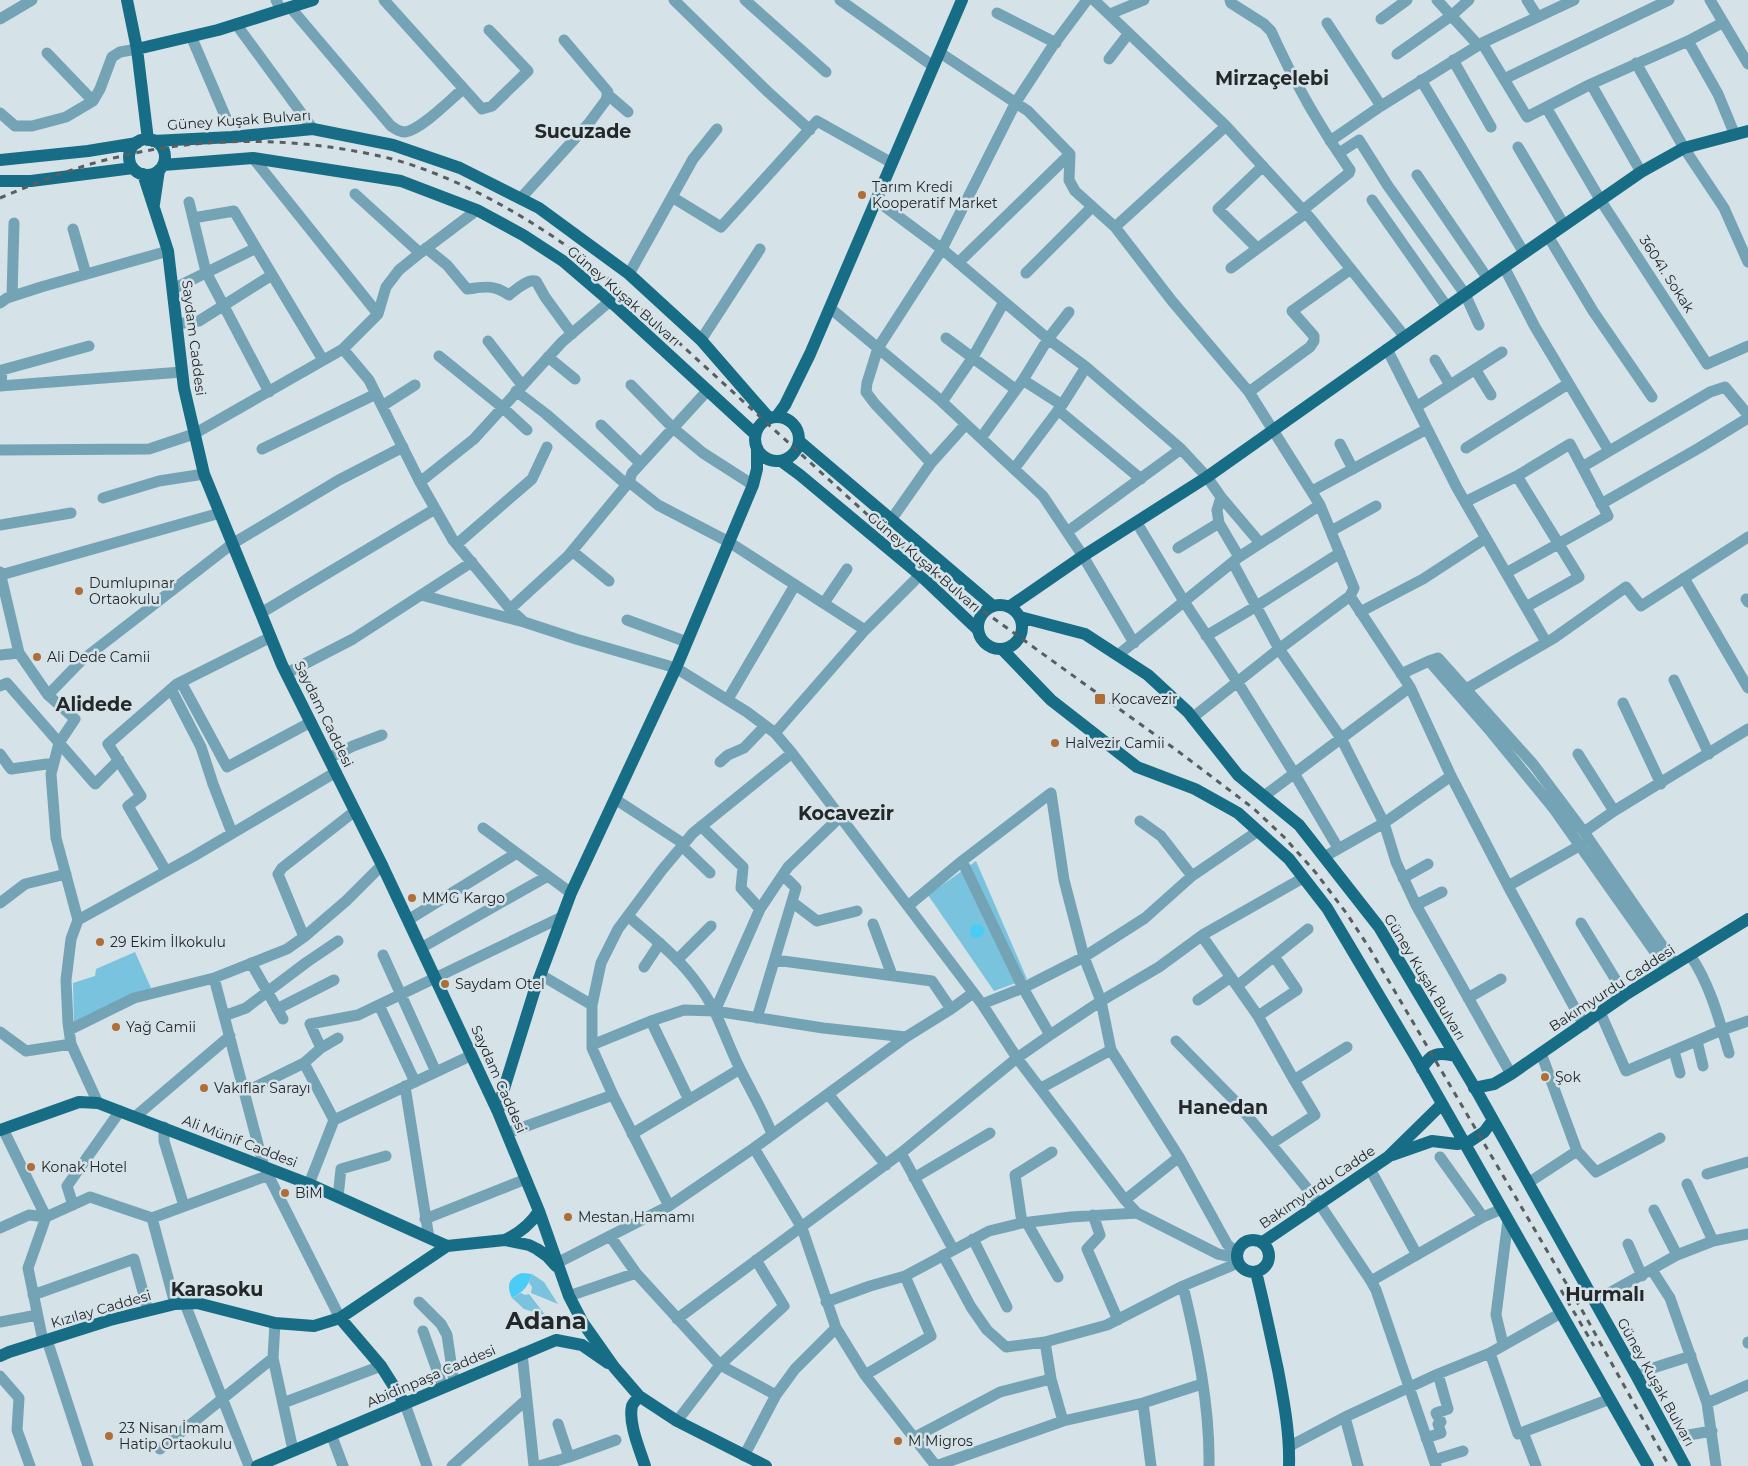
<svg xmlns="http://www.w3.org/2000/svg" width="1748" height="1466" font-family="Montserrat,sans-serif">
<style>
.green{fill:#7ac3de}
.water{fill:#4accf6}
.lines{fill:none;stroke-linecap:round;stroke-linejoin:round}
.minor{stroke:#74a3b5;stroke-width:11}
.major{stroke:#176c86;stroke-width:12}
.rail{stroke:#575e61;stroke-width:3;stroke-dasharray:6 6;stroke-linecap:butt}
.poi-dot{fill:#af6e37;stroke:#d5e2e7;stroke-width:2}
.labels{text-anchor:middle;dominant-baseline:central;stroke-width:5;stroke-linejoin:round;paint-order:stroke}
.street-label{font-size:14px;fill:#24282a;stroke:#d5e2e7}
.poi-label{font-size:14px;fill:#24282a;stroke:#d5e2e7;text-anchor:start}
.district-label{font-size:19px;font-weight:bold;fill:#24282a;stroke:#d5e2e7}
.town-label{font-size:24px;font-weight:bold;fill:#24282a;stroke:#d5e2e7}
</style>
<rect width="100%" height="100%" fill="#d5e2e7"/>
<path class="green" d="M976,861L1027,979L994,991L928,895Z
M135,952L151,988L74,1025L73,983L95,976L96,969Z
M532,1274L544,1282L558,1304L531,1293L532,1287L529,1283Z
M521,1293L525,1295L529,1294L546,1316L524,1309L512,1298Z"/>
<path class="water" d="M970 931a7 7 0 1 1 14 0a7 7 0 1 1-14 0Z
M522,1273L532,1274C528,1287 523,1292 512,1298C506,1286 509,1277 522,1273Z"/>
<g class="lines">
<path class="minor" d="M276,0L281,10
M384,0L482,109L492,106L528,71L489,30
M674,0L768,92L810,130
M745,0L826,72
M840,0L933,66
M1094,0L1226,126L1311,219L1405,337
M1230,0L1231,3L1264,24L1271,31C1293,80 1319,126 1350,170L1349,173L1303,210
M1437,0L1478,45
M1527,0L1537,16
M1710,0L1748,64
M290,7L391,126C396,129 399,132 405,132C421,130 451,99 463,89
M997,13L1056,43
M1110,14L1144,0
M0,19L32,0
M1381,19L1407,0
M1327,23L1381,106L1482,43L1574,0
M236,24L313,129
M191,36L226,118
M1688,41L1718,94L1735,135
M1482,43L1527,117L1591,84L1688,41L1722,23
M939,52L1028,111L1070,154L1069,180L1075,191L1115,227L1172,301L1249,392L1320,505L1354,588L1350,596L1410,687L1451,776L1508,886L1584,1025
M47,53L93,101
M1397,54L1451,16L1469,0
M1109,59L1129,33
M1453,60L1491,127
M1636,63L1684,148L1724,208L1748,262
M1504,79L1669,0
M1421,80L1524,253
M1591,84L1641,172
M607,94L628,112
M1546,107L1601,201L1707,364L1748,346
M0,113L15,126H32L66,117L93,101L100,89L112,57L120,52L137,49
M1330,141L1381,106
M1518,147L1564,225
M1339,153L1359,140L1388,186L1465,294L1479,325
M253,158L378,314
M1417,175L1488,279
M355,194L420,253
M672,197L721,227L817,121L892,163
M521,198L589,123L606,100L608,92L564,40
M876,200L942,249L1048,339L1086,367L1181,449L1207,477L1221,497L1260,543
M1372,200L1447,307
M189,202L206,272L269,392
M193,218L234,211L323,360
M1115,227L1226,126
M73,229L86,274
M1548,236L1593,311L1652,397
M426,248L447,265L467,289C485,287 493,284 509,295C517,289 527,279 536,281L545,297L572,334
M1257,248L1218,209L1263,166
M958,263L1070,154
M1504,267L1535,327L1609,451
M1231,268L1306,213
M1026,273L1092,207
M629,274L693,159L717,129
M173,289L256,248
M12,296L14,223
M0,303L7,298L41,287L168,251
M830,308L939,399L1043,496L1083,556L1134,643
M177,324L199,321L272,275
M946,338L1011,386
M701,340L760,249
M488,341L522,385
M343,349L369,380L420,482L453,540L510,609L523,621
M1387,349L1457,488L1546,642
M439,356L502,407L527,430
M548,357L575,379
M1435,360L1450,385
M1475,369L1491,395
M631,385L673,428L703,453L753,485
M0,386L182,372
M1,386L2,370L89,346
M516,391L546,414L627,485
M1249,392L1310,347L1314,341V336L1292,311L1351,269
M942,402L973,357L1004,302
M1062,405L1086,367
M382,406L415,385
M1416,407L1502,352
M1058,410L1141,479
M601,425L640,463
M981,438L1023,380L1048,339L1069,312
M1340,444L1353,469
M1466,448L1568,384
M262,449L376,394
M0,450L149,449L194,434L343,349L378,314L386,287L399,270L420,253L477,210
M931,463L875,404L866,392L867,383L878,348L942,249L1016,102L1052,47L1087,0
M1582,467L1710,392L1725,387L1748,415
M1014,469L1062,405L1023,380
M420,482L474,439L562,342L610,301
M629,482L658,505L729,542L865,630
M1312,491L1427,429
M1221,497L1217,510L1219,523L1239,557
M103,498L159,481L204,474
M1465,502L1517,476L1579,577L1526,607
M1601,504L1699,448L1748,418
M891,520L931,463L966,424
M1137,523L1185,603L1238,683L1294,773L1338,848
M0,525L71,513
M1331,531L1376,506
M1067,532L1181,449
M457,544L532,479L547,447
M1178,548L1219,523
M572,551L609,581
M1233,563L1279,649L1341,738L1384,823L1396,862L1416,905L1511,1074
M0,572L19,653L48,695L75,719L59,743L51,774L56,838L78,920L71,939L66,980L68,1023L71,1044L98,1103
M1506,573L1608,516L1570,444L1517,476
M1,575L220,513
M1684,578L1748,688
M421,595L524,622L576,639L676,668L747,712L775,733L792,753L982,1004L1017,1058L1125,1200L1137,1213L1218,1254L1237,1258
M1746,599L1748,602
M824,603L847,569
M510,609L568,556L629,482L632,473L708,390
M1360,612L1423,579L1486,538
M261,613L435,509
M627,620L687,642
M1206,636L1255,607L1340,553
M0,655L19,653
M1118,655L1239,557L1320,505
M1429,661L1491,732L1554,809L1667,969
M287,673L353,639L472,562
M1401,674L1429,661L1438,658L1533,764L1584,832L1675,964
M1674,680L1709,754
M181,682L227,767L311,722
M0,686L7,683L95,784L119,760
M171,689L201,747L213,784L232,833
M1466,689L1554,638L1626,587L1641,606L1748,537
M48,695L81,661L232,544L339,480L403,447
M728,699L795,585
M1623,703L1661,784
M1192,718L1279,649L1350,596
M775,733L865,630L920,575
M0,754L11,769L54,763
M1578,754L1614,811
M329,758L353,746L382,735
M720,762L728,755L744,748L765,726
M1264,796L1410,687
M615,799L684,844
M1140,821L1161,836L1192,876
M701,826L743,867L741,888L760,909
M483,828L571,893
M1584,832L1614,811L1748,729
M682,846L710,873
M1324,857L1384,823L1451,776
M962,861L1023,988L1050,1035
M166,871L128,806L141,796L108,744L177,684L271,637
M1403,878L1428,864
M1508,886L1581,845
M792,902L817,921L857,911
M0,903L25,884L66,874
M1416,905L1442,892
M908,906L962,861L1051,793L1064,880L1084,957L1101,1001L1111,1050L1179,1157L1227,1244L1237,1253
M628,916C653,938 680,958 699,986C718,1011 726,1041 740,1069C751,1091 763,1111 772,1134
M78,920L194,856L336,772
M408,920L517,853
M1581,923L1625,995
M873,924L892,975
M1202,936L1258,1016L1294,1080L1315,1115L1271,1144
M304,937L278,874L282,868L355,811
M421,948L548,876
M383,955L436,1072
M1690,955C1710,984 1719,1019 1729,1053
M677,960L711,926
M775,960L932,981L951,1009
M251,963L283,1019
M644,967L660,943
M541,975L592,1005
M214,978L264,1167L340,1318
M1237,986L1308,929
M1468,998L1501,979
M1198,1000L1231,977
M982,1004L1023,988L1084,957L1145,918L1192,876L1258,831
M379,1005L415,1082
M277,1009L334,980
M715,1011L760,909L788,867L841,816
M1600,1012L1626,1071L1722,1030L1748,1021
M224,1016L246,1008L307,962L338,941
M1258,1016L1297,990L1274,956
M757,1018L796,888L783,875
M651,1021L689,1100
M69,1030L134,998L214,978L287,949L304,937L346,901L382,865
M0,1032L26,1051L71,1044
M1176,1041L1234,1100L1271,1144L1319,1203L1371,1281L1376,1290L1436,1466
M1697,1041L1703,1066
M592,1045L651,1021L684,1010L715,1011L823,1028L906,1037
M321,1048L310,1024L358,1015L562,917
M1674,1051L1680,1073
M1541,1053L1577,1151L1596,1172L1660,1138
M304,1063L334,1120
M1294,1080L1347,1047
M405,1086L429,1238
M1041,1088L1111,1050
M245,1092L304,1063L321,1048L338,1038
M828,1094L886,1165
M136,1116L230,1036
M164,1127V1141L184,1206
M3,1129L46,1217
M507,1133L613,1095
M632,1134L740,1069
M754,1148L802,1228L836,1328L865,1375L936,1466
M901,1153L953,1249
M1440,1157L1483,1217
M1370,1169L1417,1255
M1707,1174L1748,1162
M914,1178L990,1133
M1528,1183L1577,1151
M309,1184L334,1120L472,1055
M1687,1184L1713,1241
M338,1197L341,1169L386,1156
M1125,1200L1179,1157
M73,1205L67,1186L120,1111
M669,1206L613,1095L592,1048V1005L601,963L618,929L662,870L693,833L792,753
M1654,1210L1677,1255
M1093,1215L1100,1235L1087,1249L1118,1320
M152,1218L175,1304
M425,1219L526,1179
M1022,1223L1015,1175L1052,1152
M1027,1223L1058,1277
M0,1228L29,1215L46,1217
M610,1236L636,1273L720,1365L776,1395
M973,1239L1007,1307
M1628,1244L1642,1276
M943,1255L971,1307L987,1330L1006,1347L1045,1342L1107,1325L1183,1286L1238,1263
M557,1263L669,1206L754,1148L906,1037L951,1009L973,993
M1652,1270L1670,1298L1707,1403L1716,1466
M1371,1281L1483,1217L1502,1209
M1183,1286C1197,1344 1210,1406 1209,1466
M33,1295L134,1259L148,1310
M569,1296L636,1273
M1595,1301L1677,1255L1713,1241L1748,1234
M419,1302L441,1324L447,1335L454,1383
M826,1302L870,1286L905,1276L989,1231L1022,1223L1071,1217L1137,1213
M185,1304L249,1466
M677,1319L901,1153L1017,1058L1050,1035L1101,1001L1159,967L1204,934L1303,878
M0,1322L37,1315
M275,1323L273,1358L293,1450
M423,1331L443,1387
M47,1340L88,1466
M43,1341L28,1268L46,1217L90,1197L152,1218L269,1175
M1045,1342L1051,1379L1063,1421
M1748,1343V1342
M1503,1344L1496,1315L1508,1220
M522,1353L534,1466
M1490,1353L1518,1434L1610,1399
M865,1375L931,1336L905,1276
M1636,1375L1656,1367L1691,1356
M0,1376L19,1398L17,1430L30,1466
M283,1403L381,1366
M1143,1403L1151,1466
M1707,1403L1748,1385
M405,1404L427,1466
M1345,1417L1358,1466
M677,1421L720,1365L784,1306L756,1260
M558,1424L569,1457
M1523,1432L1536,1466
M331,1434L343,1466
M1683,1436L1712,1431
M915,1437L1000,1392L1051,1379
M1426,1438L1441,1433L1438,1424L1441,1422L1436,1413L1448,1409L1438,1374
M1290,1446L1345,1417L1438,1374L1490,1353L1561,1313
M160,1449L273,1358
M744,1456L776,1395L795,1369L836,1328
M1434,1460L1463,1451
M452,1466L526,1400
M539,1466L569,1457L616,1440
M936,1466L1063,1421L1143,1403L1202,1384"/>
<path class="major" d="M127,0L137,49L148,140
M137,49L218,30L313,0
M129 157a18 18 0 1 1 36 0a18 18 0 1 1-36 0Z
M153,141L232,137L313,129L393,145L460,168L539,208L629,274L701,340L769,418
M0,160L88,151L137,143
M163,165L253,158L401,181L477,210L523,235L563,261L619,309L755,434
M143,174L168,251L184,388L204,474L282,665L382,865L498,1112L539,1211L569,1296L583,1323L614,1367L639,1396L677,1421L766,1466
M0,181H31L133,168
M154,204L159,170
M777,416L785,405L810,354L962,0
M755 439a22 22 0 1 1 44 0a22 22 0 1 1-44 0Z
M799,441L993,606
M781,461L800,475L920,575L977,629
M978 627a22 22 0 1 1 44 0a22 22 0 1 1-44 0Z
M1009,607L1083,556L1207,477L1504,267L1641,172L1684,148L1748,131
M1020,617L1085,634L1148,675L1188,712L1238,775L1299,825L1379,927L1479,1095L1636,1375L1685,1466
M1003,650L1051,700L1137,767L1195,789L1238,813L1289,859L1327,908L1415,1056L1648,1466
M1422,1069C1430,1053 1439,1052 1455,1056
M1474,1088L1494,1084L1511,1074L1625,995L1748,919
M498,1112L502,1095L534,992L571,893L676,668L753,485L757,469V449
M0,1130L79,1102L98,1103L309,1184L447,1246L505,1240L529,1245L537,1249L547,1256L556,1266
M1392,1155L1432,1141L1457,1144L1469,1142L1484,1132L1493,1120
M1237 1256a16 16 0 1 1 32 0a16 16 0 1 1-32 0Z
M505,1240C520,1233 530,1225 539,1211
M1263,1242L1388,1157L1442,1104
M1256,1272C1264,1304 1271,1337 1278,1370C1284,1402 1290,1434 1289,1466
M340,1318L381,1366L405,1404
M0,1356L9,1352L110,1320L175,1304L197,1303L275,1323L314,1326L340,1318L447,1246
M639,1396C637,1399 633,1403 632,1406C628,1423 640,1450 645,1466
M257,1466L556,1340L582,1345L608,1363"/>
<path class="rail" d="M0,198C38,182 77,166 118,157C206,135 304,137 392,159C448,174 510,207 558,240C589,260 616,286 643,310L905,549L975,605L1179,752L1253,808L1284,837L1316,873L1347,914L1370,949L1583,1312L1669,1466
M1561,1290L1594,1346"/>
</g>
<g class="poi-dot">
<circle cx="862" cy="195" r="5"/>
<circle cx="79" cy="591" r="5"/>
<circle cx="37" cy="657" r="5"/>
<rect x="1094" y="693" width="12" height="12" rx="2.5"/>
<circle cx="1055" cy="743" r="5"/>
<circle cx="412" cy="898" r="5"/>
<circle cx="100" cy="942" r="5"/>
<circle cx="445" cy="984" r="5"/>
<circle cx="116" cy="1027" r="5"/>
<circle cx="1545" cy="1077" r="5"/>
<circle cx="204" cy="1088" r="5"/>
<circle cx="31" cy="1167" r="5"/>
<circle cx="285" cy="1193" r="5"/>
<circle cx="568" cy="1217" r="5"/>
<circle cx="109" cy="1436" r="5"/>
<circle cx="898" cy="1441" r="5"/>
</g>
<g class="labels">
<g class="street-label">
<text transform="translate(239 120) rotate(-4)">Güney Kuşak Bulvarı</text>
<text transform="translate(1667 274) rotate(57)">36041. Sokak</text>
<text transform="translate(624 296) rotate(41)">Güney Kuşak Bulvarı</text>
<text transform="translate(194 338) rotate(83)">Saydam Caddesi</text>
<text transform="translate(924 562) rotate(41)">Güney Kuşak Bulvarı</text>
<text transform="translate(324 714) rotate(64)">Saydam Caddesi</text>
<text transform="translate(1425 977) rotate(59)">Güney Kuşak Bulvarı</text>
<text transform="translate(1612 988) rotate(-33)">Bakımyurdu Caddesi</text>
<text transform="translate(499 1079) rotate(66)">Saydam Caddesi</text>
<text transform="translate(240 1141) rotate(21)">Ali Münif Caddesi</text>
<text transform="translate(1317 1187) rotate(-34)">Bakımyurdu Cadde</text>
<text transform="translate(101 1309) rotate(-16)">Kızılay Caddesi</text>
<text transform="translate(431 1376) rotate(-23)">Abidinpaşa Caddesi</text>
<text transform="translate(1656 1382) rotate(61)">Güney Kuşak Bulvarı</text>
</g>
<g class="poi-label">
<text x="872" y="187">Tarım Kredi<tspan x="872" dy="16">Kooperatif Market</tspan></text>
<text x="89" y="583">Dumlupınar<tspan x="89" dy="16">Ortaokulu</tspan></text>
<text x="47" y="657">Ali Dede Camii</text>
<text x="1111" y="699">Kocavezir</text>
<text x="1065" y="743">Halvezir Camii</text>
<text x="422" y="898">MMG Kargo</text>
<text x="110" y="942">29 Ekim İlkokulu</text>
<text x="455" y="984">Saydam Otel</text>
<text x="126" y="1027">Yağ Camii</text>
<text x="1555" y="1077">Şok</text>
<text x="214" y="1088">Vakıflar Sarayı</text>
<text x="41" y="1167">Konak Hotel</text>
<text x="295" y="1193">BiM</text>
<text x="578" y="1217">Mestan Hamamı</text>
<text x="119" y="1428">23 Nisan İmam<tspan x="119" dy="16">Hatip Ortaokulu</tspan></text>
<text x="908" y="1441">M Migros</text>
</g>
<g class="district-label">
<text x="1272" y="78">Mirzaçelebi</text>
<text x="583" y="131">Sucuzade</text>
<text x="94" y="704">Alidede</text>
<text x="846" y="813">Kocavezir</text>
<text x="1223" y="1107">Hanedan</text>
<text x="217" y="1289">Karasoku</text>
<text x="1605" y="1294">Hurmalı</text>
</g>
<g class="town-label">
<text x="546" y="1320">Adana</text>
</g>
</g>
</svg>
